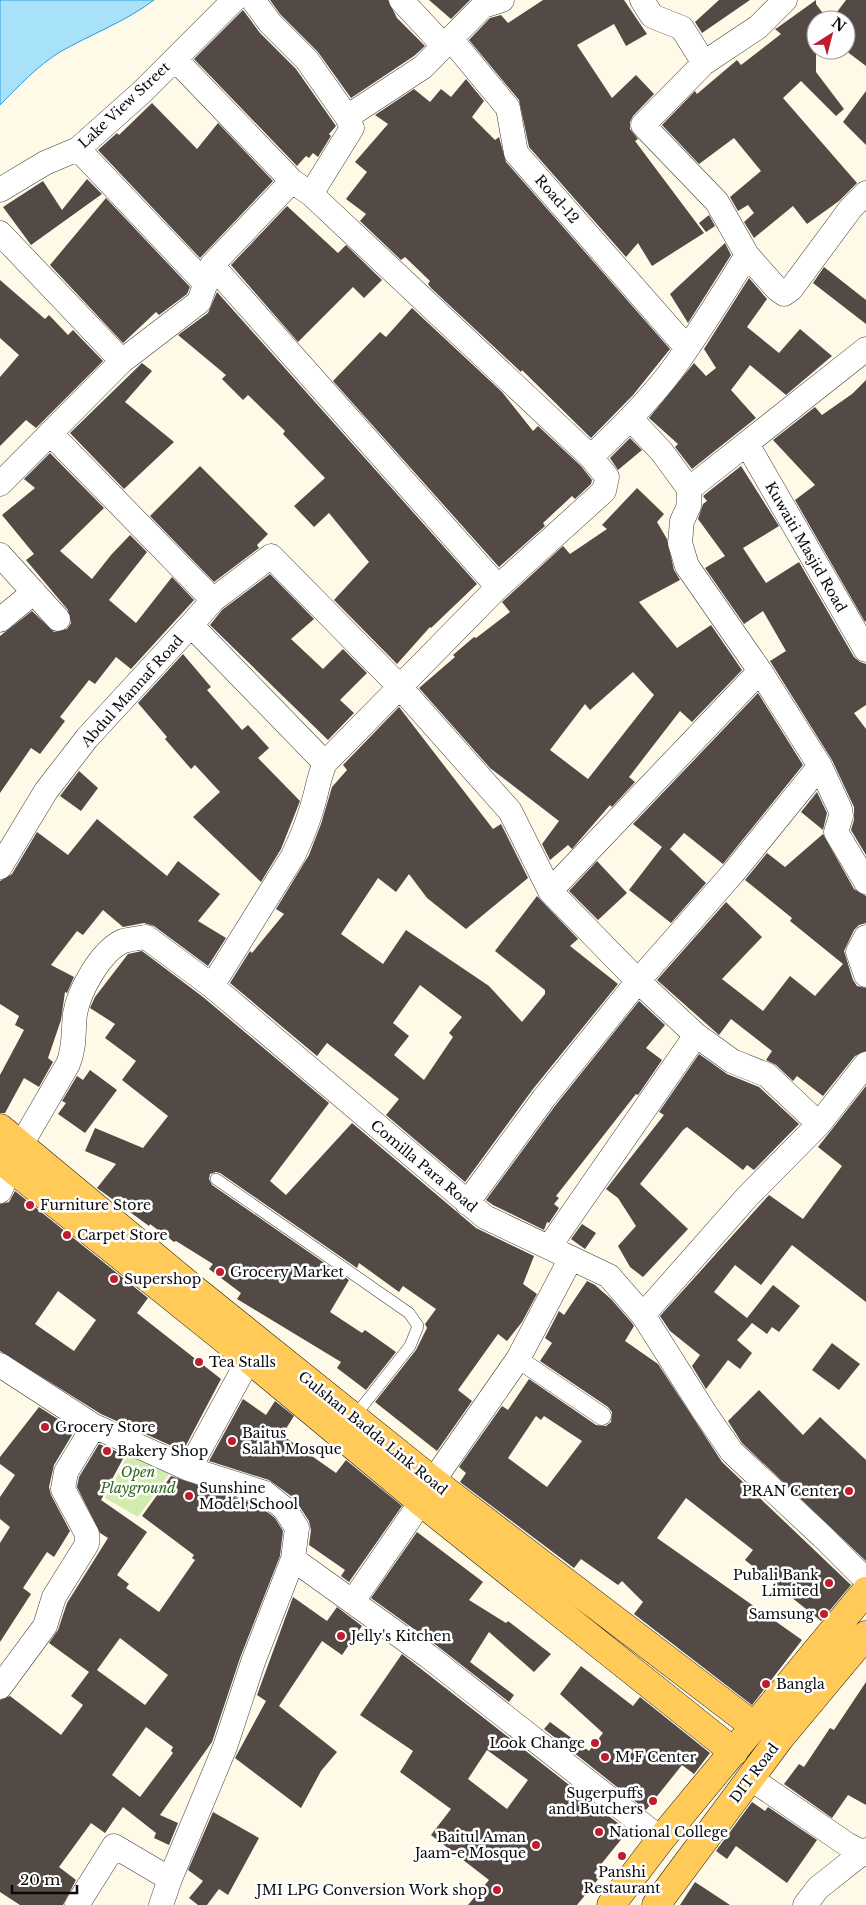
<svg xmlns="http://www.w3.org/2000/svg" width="866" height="1905" font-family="'Libre Baskerville',serif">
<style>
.green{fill:#d2ebaf}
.water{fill:#a8e1fa;stroke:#2a9dd5}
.building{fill:#534a46;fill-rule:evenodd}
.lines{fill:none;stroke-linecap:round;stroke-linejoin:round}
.service-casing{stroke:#3d3d3d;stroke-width:12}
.pedestrian-casing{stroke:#3d3d3d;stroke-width:19}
.minor-casing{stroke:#3d3d3d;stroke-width:25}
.primary-casing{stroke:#1b1b1b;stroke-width:29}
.service{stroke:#fff;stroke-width:11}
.pedestrian{stroke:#fff;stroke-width:18}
.minor{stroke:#fff;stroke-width:24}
.primary{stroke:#ffca57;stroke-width:28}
.poi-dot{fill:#c11b2e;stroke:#fff;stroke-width:2}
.labels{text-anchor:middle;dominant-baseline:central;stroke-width:5;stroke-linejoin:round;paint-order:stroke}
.street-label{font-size:14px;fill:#0a0a0a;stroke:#fff}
.poi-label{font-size:14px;fill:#0a0a0a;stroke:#fff;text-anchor:start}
.park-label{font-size:14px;font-style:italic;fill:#2d6418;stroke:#fff}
</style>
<rect width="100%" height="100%" fill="#fff9e7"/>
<path class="green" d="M129,1453L171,1471L138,1517L105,1498Z"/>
<path class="water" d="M0,0H154C125,22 91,34 60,52C37,66 19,86 0,105Z"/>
<path class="building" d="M270,0H388L397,18L425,46L414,56L351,98L318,52L280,14Z
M429,0H470L451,19Z
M543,0H624L647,34L626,46L614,24L577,45L612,98L636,75L654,94L633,116L630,122V129L638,139L635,141L704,233L652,266L638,243L626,257L529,147L519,100L469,40L490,18L501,15L508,23Z
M719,0H750L702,33L695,22Z
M816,0V4L828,20H816V72L844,109L836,116L801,81L783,98L857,183L839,201L807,224L793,206L754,238L744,222L754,213L748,205L738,211L730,197L761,171L734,138L699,164L662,125L695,91L697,94L737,60L741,65L781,34L775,29L777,28Z
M846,0H866V66L845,50L846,20H831Z
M243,10L260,33L296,69L336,126L329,134L331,136L318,157L313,153L309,158L306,156L297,166L194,59Z
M466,79L484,101L472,117L495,140L499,137L506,162L670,349L633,395L591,438L522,370L521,372L431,288L428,284L430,281L405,257L401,260L360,221L366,214L346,199L367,172L355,162L388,124L375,115L414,89L430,102L441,89L451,97Z
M866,91V145L843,122Z
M152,103L197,149L218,123L273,181L200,258L98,150L117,133L119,135Z
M87,179L102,194L31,245L3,207L43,181L62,210Z
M106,198L190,287L187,294L159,315L156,312L123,343L50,265Z
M287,206L338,253L346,245L382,280L364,298L353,287L298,342L231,265Z
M709,215L715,226L706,232L699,223Z
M725,243L731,255L688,323L670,294Z
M824,267L866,300V324L813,283Z
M749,278L767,299L747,327L779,353L800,329L832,356L786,395L750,365L731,390L756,418L692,469L675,447L678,444L649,418L694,363L706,376L716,368L704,349Z
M0,280L45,319L49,315L68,335L73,330L103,361L36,428L26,420L0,446V377L19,355L0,338Z
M217,292L477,584L431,628L430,627L397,664L334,600L369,562L329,513L314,527L294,506L325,478L283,434L285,431L248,395L243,400L222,379L226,375L178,335L208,313Z
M412,308L502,392L533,431L538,426L581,466L592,480L591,484L575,499L572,496L543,523L545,526L499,567L333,381L380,332L386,337Z
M142,363L152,371L125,402L174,442L124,489L70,433Z
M866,380V621L865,622L795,500L815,485L773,440L815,407L822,415L852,394Z
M630,438L642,450L618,470L610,458Z
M50,453L104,508L60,551L92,579L111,555L130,535L147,552L109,600L136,623L172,577L194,600L131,669L116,657L95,684L89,680L60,717L65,721L40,754L31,748L0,793V636L32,611L54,632L67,629L71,623L68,610L26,560L34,554L2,515L35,488L24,479Z
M200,466L268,534L257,545L259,548L214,582L150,516Z
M741,466L779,526L743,548L766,583L799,562L854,657L860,662L866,664V705L854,713L866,729V855L851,830L854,820V807L832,760L770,661L786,651L763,611L744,624L705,568L725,556L698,519L703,504L707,501L703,496Z
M637,488L664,514L657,522L667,539L674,570L680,580L639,602L677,648L711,625L742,670L692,722L680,711L629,777L635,782L612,807L610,805L572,849L568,845L550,860L542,844L559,821L490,768L419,688L455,657L453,655L474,637L476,638L510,612L502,602L563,546L570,554L607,529L602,525ZM633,672L654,695L588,779L550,750L585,704L590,710Z
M270,574L314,619L291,639L323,669L343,649L367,673L340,700L354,713L328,740L210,625L222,610Z
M183,654L211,687L207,690L242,730L248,725L269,748L258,758L300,801L281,849L261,882L193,817L220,792L195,765L191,769L165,739L167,737L138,703Z
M758,693L803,765L723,864L684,833L670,849L706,883L671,923L629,890L662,847L633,824Z
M399,707L493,829L501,824L528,878L466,929L427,898L409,874L396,892L378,878L341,934L383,964L406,930L489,986L522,1022L545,994V990L495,951L537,896L578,939L570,946L618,984L533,1089L465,1182L386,1115L399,1099L327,1043L317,1056L230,983L250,951L252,953L284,914L276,909L309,855L321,824L332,787L347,770L343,765ZM420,985L462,1017L449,1033L453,1037L424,1080L394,1055L409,1036L393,1023Z
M79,771L98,788L81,811L60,796Z
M817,792L827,813L823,830L801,812Z
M97,819L167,876L178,861L220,894L198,921L226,938L208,966L154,926L144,923L123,927L103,910L83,935L77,931L51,965L74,977L67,993L65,992L61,1020L48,1058L53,1062L39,1087L24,1078L5,1113H0V1075L24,1030L15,1025L19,1016L0,1004V881L12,874L37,832L68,855Z
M823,834L854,889L866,896V923L859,925L854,930L844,951L853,980L857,986L866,988V1051L855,1056L823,1096L797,1076L793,1081L776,1065L766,1060L772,1051L731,1019L719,1035L657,980L726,902L762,937L722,979L763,1011L790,976L815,996L843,964L790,921L792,918L745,880L767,853L785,867Z
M597,861L627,893L598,920L569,891Z
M142,951L203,997L329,1103L270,1181L286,1195L352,1123L476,1228L534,1256L523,1284L537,1294L522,1322L507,1341L498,1334L458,1390L472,1401L437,1451L375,1402L416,1350L427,1328L425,1324L436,1309L403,1286L399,1292L359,1263L357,1268L220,1173L216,1172L210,1174L209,1179L212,1185L349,1280L330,1312L362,1333L365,1330L396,1352L366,1390L337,1368L341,1362L237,1299L241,1293L209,1269L213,1264L176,1241L174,1242L150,1224L149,1226L97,1188L116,1164L85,1151L95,1128L143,1148L168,1116L122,1080L136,1061L105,1038L115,1024L90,1008L95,997L128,954Z
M639,1001L665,1025L646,1048L662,1060L638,1095L636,1094L556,1196L559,1198L554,1204L559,1208L549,1223L547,1222L544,1230L493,1205L486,1200L555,1106Z
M699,1054L727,1074L759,1087L799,1124L754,1170L747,1165L743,1170L687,1127L683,1130L640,1184L688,1229L643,1277L630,1267L618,1246L636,1226L618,1198L606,1189L664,1115L659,1112Z
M90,1070L117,1090L85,1133L58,1114L66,1103L62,1101L77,1076L83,1080Z
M866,1086V1302L792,1245L761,1285L735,1265L714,1292L747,1318L773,1285L800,1306L779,1332L772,1327L767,1334L752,1323L737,1340L752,1353L740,1369L728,1360L706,1389L692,1366L700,1355L670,1331L660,1316L769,1195L803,1219L842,1166L818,1147Z
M15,1191L148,1298L137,1313L221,1379L183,1451L101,1414L0,1351V1204L9,1202ZM58,1291L96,1320L74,1351L35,1324Z
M582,1224L596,1233L585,1249L571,1239Z
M587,1281L595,1285L611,1299L632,1323L634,1326L625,1341L658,1364L722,1462L851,1585L821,1621L745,1560L753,1550L686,1498L657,1538L802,1640L752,1705L634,1614L643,1602L622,1581L618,1585L581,1559L574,1568L460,1482L466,1473L459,1467L502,1406L508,1410L529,1379L596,1425L606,1426L611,1422L612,1412L608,1407L540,1361L552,1343L545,1338L559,1311L564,1315ZM536,1416L541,1420L544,1416L582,1441L547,1487L508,1458Z
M832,1343L860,1364L839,1390L812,1370Z
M759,1390L803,1435L820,1417L866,1460V1561L742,1443L728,1421Z
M243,1399L266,1415L275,1401L294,1416L282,1435L336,1473L346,1460L402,1506L349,1582L341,1576L345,1570L309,1545L311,1530L309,1521L294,1498L269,1480L209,1461Z
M39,1407L75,1430L54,1465L49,1487L51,1495L70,1531L54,1557L47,1552L23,1588L31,1594L0,1642V1543L10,1527L0,1519V1497L15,1475L0,1464V1457Z
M99,1444L125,1455L101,1500L147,1532L117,1575L129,1584L126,1588L159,1612L195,1560L192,1558L194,1555L142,1516L171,1476L258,1505L275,1518L283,1531L280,1556L240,1658L212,1742L160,1815L178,1823L169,1845L154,1838L156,1833L123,1807L105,1833L91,1823L59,1867L76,1880L63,1905H20L0,1892V1700L10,1696L61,1735L83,1705L71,1696L89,1672L49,1643L58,1630L67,1603L108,1538L100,1533L77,1487L79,1477ZM120,1638L168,1675L145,1705L97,1670ZM146,1727L173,1747L171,1751L173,1753L140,1797L112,1775Z
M417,1532L483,1582L469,1600L506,1623L508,1621L551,1654L534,1672L489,1632L470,1662L514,1695L509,1702L436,1645L371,1598Z
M293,1597L327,1621L337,1607L362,1626L342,1655L322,1641L279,1706L337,1752L321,1771L301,1808L235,1758L266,1701L257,1695Z
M402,1654L628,1831L594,1873L600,1877L577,1905H468L489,1880L431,1835L451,1809L400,1772L413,1751L360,1715ZM487,1750L528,1780L507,1809L468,1779Z
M581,1666L633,1706L640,1697L710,1753L694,1774L682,1765L646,1810L544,1729L550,1722L589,1751L603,1733L560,1694Z
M866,1682V1805L848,1795L832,1818L784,1784L799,1764L804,1767L830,1728L834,1730Z
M752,1802L765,1811L768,1807L817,1840L787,1883L736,1846L727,1859L716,1851Z
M213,1812L259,1838L228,1895L219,1889L207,1905H198L189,1898L203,1881L188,1870Z
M695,1882L730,1905H680Z"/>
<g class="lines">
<defs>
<path id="service" d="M216,1179L409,1313L418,1326L410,1346L354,1417"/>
<path id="pedestrian" d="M518,1359L602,1416"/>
<path id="minor" d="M253,0L270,23L307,60L347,117
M401,0L444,46
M642,0L652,16L682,28L704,63L758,27L785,0
M450,38L508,108L516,153L687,348
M175,59L292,181
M704,63L643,125L717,202L747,255L777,289L784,294L791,289L851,208L866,193
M78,149L206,284
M0,190L45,163L78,149L142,92L234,0
M0,233L122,361
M212,265L498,587
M631,419L662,452L689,489V506L682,521L680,543L687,566L760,671L820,766L840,809L841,816L836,832L866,882
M50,433L213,600
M747,444L866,650
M591,457C619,430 648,402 672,370C699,333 723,294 747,255
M0,484L122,361L199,302L212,265L292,181L311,194L352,128L347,117L423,67L483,6L502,0
M689,489L866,349
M0,555L58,619
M0,620L34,592
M191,625L213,600L271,556L399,686L510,811L550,891L638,981L696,1035L732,1061L767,1075L819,1124
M0,867L46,791L87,738L191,625L325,763
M550,891L760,671
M866,937L858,952L866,975
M212,986L293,856C302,837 310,817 315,797C318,785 320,774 325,763L498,587L604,491L607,477L591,457L311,194
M21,1145L68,1064C75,1048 73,1031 75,1014C79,990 101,951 123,941C130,939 139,938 146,937L212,986L485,1217L609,1276L643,1315L705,1413L732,1452L822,1536L866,1580
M0,1191L10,1168
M467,1203L544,1098L638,981L733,873L820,766
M549,1247L696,1035
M643,1315L747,1197L819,1124L866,1064
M0,1365L94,1426L189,1469
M433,1481L518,1359L571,1258
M293,1559L428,1656L661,1839
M353,1601L421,1502
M0,1687L45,1626L54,1597L87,1544V1534L63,1489L66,1472L94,1426
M750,1778L848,1845L866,1854
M77,1905L114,1846L170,1879L225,1747L253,1662L293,1559L297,1528L285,1509L265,1493L189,1469L249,1359
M161,1905L170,1879
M805,1905L818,1888L866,1850"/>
<path id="primary" d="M0,1128L195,1290L433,1481L754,1726
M0,1159L249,1359L421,1502L734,1752
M611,1905L661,1839L866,1591
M656,1905L780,1738L866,1635"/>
</defs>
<use href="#service" class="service-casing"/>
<use href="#pedestrian" class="pedestrian-casing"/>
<use href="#minor" class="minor-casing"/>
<use href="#primary" class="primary-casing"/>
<use href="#service" class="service"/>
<use href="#pedestrian" class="pedestrian"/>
<use href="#minor" class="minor"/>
<use href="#primary" class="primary"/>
</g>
<g class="poi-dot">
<circle cx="30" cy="1205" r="5"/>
<circle cx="67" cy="1235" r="5"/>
<circle cx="220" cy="1272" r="5"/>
<circle cx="114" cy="1279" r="5"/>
<circle cx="199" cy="1362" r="5"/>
<circle cx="45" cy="1427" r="5"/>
<circle cx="232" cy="1441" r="5"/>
<circle cx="107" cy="1451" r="5"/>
<circle cx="849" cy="1491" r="5"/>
<circle cx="189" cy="1496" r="5"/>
<circle cx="829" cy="1583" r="5"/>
<circle cx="824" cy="1614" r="5"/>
<circle cx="341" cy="1636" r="5"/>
<circle cx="766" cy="1684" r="5"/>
<circle cx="595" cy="1743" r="5"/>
<circle cx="605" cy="1757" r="5"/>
<circle cx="653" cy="1801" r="5"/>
<circle cx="599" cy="1832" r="5"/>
<circle cx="536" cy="1845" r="5"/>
<circle cx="622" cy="1856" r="5"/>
<circle cx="497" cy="1890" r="5"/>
</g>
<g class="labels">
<g class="street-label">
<text transform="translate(124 105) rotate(-43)">Lake View Street</text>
<text transform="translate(557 199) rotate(49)">Road-12</text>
<text transform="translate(806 547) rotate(60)">Kuwaiti Masjid Road</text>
<text transform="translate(132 691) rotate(-48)">Abdul Mannaf Road</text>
<text transform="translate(424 1166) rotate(40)">Comilla Para Road</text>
<text transform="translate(373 1433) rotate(39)">Gulshan Badda Link Road</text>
<text transform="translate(754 1773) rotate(-53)">DIT Road</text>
</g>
<g class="poi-label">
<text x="40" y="1205">Furniture Store</text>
<text x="77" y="1235">Carpet Store</text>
<text x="230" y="1272">Grocery Market</text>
<text x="124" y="1279">Supershop</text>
<text x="209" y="1362">Tea Stalls</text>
<text x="55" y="1427">Grocery Store</text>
<text x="242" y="1433">Baitus<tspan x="242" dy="16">Salah Mosque</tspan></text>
<text x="117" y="1451">Bakery Shop</text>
<text x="199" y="1488">Sunshine<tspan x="199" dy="16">Model School</tspan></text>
<text x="839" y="1491" text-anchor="end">PRAN Center</text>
<text x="819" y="1575" text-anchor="end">Pubali Bank<tspan x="819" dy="16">Limited</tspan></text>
<text x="814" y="1614" text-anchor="end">Samsung</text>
<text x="351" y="1636">Jelly's Kitchen</text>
<text x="776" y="1684">Bangla</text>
<text x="585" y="1743" text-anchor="end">Look Change</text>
<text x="615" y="1757">M F Center</text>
<text x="643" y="1793" text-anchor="end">Sugerpuffs<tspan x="643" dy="16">and Butchers</tspan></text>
<text x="609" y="1832">National College</text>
<text x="526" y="1837" text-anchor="end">Baitul Aman<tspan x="526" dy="16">Jaam-e Mosque</tspan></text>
<text x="622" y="1872" text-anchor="middle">Panshi<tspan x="622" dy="16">Restaurant</tspan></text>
<text x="487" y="1890" text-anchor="end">JMI LPG Conversion Work shop</text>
</g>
<g class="park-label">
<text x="138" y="1472">Open<tspan x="138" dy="16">Playground</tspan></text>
</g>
</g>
<g transform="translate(831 35) rotate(36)"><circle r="24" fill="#ffffff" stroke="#9d9d9d"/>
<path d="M0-4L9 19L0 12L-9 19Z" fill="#c11b2e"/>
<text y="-8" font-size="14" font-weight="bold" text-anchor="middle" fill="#0a0a0a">N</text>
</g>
<path d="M12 1885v8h65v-8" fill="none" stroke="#0a0a0a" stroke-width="2.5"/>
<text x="20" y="1885" font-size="15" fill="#0a0a0a" stroke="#ffffff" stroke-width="4" paint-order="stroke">20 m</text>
</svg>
